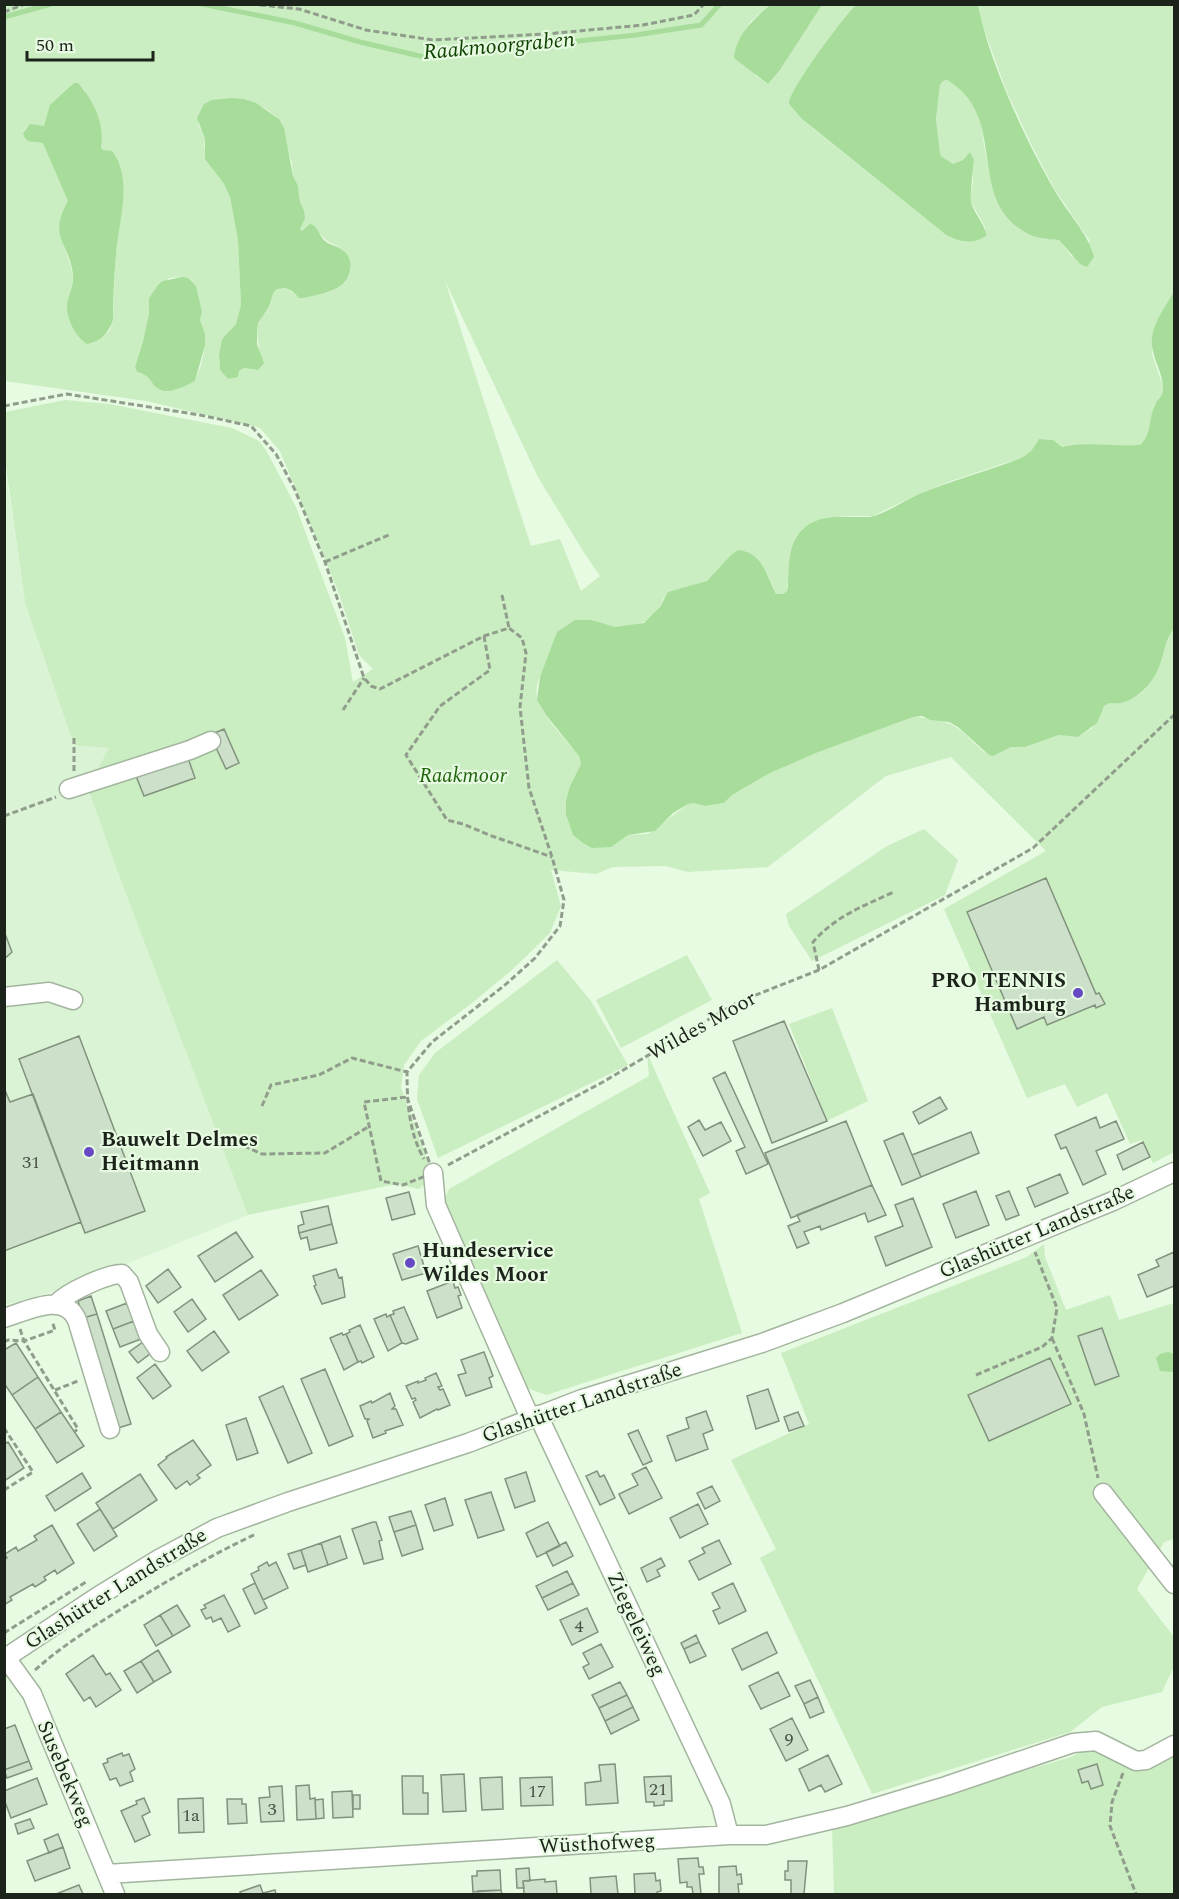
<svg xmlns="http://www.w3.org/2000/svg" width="1179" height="1899" font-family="Spectral,serif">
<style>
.built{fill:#daf3d4}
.green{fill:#caeec1;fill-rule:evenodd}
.water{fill:#a7dc9a}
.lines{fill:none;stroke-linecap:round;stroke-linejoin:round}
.stream{stroke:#a7dc9a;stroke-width:5}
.building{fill:#cde0c9;stroke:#81927d;stroke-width:1.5}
.minor-casing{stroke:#a3b59e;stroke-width:21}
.path{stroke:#909d8c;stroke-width:3;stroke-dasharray:6 3;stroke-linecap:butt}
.minor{stroke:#fff;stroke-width:18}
.poi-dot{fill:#674ac3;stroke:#e7fae2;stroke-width:2}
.labels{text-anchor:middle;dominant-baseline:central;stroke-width:4.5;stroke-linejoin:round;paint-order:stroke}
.number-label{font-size:18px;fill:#485246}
.park-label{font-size:21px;font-style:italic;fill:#22650d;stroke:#e7fae2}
.poi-label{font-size:21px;font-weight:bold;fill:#1c231b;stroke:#e7fae2;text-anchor:start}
.street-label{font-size:21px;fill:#1c231b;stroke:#e7fae2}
.water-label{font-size:22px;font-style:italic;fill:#104300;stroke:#e7fae2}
</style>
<rect width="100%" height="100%" fill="#e7fae2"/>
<path class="built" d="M4,460L25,602L109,748L94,777L120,878L248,1215L69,1287L5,1305Z"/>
<path class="green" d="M4,5H770L751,21L738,43L756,76L768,84L780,70L822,5H857L789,104L802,119L815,130L945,234L986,229L970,200L973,181L972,167L967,155L963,160L953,164L941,156L940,153L936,119L940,85L943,81L947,80L960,88L971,100L979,114L989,173L1041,238L1059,240L1072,257L1090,241L1055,190L1032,146L1006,90L982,24L978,5H1174V291L1154,329L1152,354L1164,389L1162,397L1154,405L1148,436L1139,446L1117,447L1072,445L1062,447L1053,440L1039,439L1031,451L1023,457L951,481L916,495L873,516H842L816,521L789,574L787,591L783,594H776C769,581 767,567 756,557L720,569L707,581L663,599C657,619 636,629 616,627C608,626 599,622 592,620C573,638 525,673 539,703C548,722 565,739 579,756L581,764L570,786L610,847L628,835L648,834L688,804L694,803L705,806L724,803L732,795L768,774L816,753L913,717C920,716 925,719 932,720C964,723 965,739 989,755L1011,747H1025L1059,735L1078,737L1092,728L1104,706L1110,703C1126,706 1145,694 1152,680C1161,662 1164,644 1174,628V1152L1153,1163L1142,1140L1130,1144L1107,1093L1077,1107L1065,1084L1027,1098L944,909L1046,851L951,757L886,776L768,867L688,872L665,866L613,867L596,874L551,870L561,906L550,933L513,969L472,1003L421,1041L404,1065L401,1088L433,1176L419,1189L396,1184L248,1215L120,878L85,779L94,776L109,748L74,745L25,602L5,460V412L65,400L109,404L232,428L259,441L266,450L296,507L345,638L353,682L373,669L359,655L338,591L280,451L260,428L146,401L5,381ZM74,83L84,89L102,140L101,148L120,165C125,195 118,224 116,254C114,276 114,298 113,320L110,330L103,337L70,296C78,274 67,258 61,238C58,228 68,213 68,202C67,189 49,156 43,142L24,136C22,124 35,125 44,126L63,94ZM244,99L265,108L279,119L292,163L293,176L299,191L302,222L300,229L302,231L316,227C326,247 337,241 347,255C351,259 351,264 351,269C348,293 314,297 296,296C290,289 278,284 272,294C270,298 271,304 269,308C265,315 257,320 257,329C258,346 262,352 258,370L244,368L228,379L220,370L219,355L222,339L236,324L241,305L238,240L230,197L224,184L214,171L204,147L205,139L198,123ZM182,277L196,286L202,312L200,320C209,339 203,363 195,381L175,390L152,383L148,375L137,372L135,367C142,346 153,320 149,298L169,278ZM445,281L538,477L583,551L600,576L581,591L560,539L531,546Z
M924,829L958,860L945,895L812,961L789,926L786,914L887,846Z
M687,955L712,1000L621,1048L596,1000Z
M557,960L591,1001L628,1065L438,1158L417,1099L419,1075L435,1053Z
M832,1008L868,1101L827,1121L789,1024Z
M647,1053L710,1193L699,1199L742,1333L546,1395L527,1388L444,1201L449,1189L649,1076Z
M1044,1244L1045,1257L1066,1310L1110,1295L1119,1320L1174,1303V1539L1164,1542L1137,1589L1174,1637V1666L1162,1692L1102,1707L1070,1732L872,1794L760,1558L776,1549L731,1460L809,1424L781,1353L1027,1257Z
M1089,1747L1126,1765L1154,1767L1174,1755V1894H834L832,1828L1071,1757Z"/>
<path class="water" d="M857,4L978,5C989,62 1025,139 1055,191C1068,214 1087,231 1094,257L1087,267L1080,264L1059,240C1047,239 1033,238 1023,231C966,196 1009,116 947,80L943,81L940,85L936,119L940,153L941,156L953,164L963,160L970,152L974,160C973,164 970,200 971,202C974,213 983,222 986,233V236C972,245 959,242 945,234L802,119L789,104C788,91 845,15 857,4Z
M770,5H822L780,70L768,84L734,58C736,35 754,19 770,5Z
M74,83H78C93,100 105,122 101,148L103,150L112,151C134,179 118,223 116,255C114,277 113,299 113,320C108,334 101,341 87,344C76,337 68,322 67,308C67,297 74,288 73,276C70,242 47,239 68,201L43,143C35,141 26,145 23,133L30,124L44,126L50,105Z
M231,98L244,99L256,103L279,119L284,128L293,176L298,186L300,202L304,211L305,218L300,229L302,231L310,224C319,226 318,235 325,241C331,246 340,246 346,253C350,258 352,264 350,271C347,291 320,294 303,298H299L292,291L285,288L277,289L273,293L269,307L258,323L257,329V344L264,363L258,370L244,368L239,371L238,377L228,379L220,370L219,355L222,339L236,324L241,305L238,240L230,197L224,184L205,159V139L197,118L204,104L212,100Z
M182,277L188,278L196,286L202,312L200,320L205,334V345L195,381C185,386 169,395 159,389C148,382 153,376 137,372L135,367L143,342L149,314V298L158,285L163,281Z
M1174,291V628C1164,643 1165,651 1159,667C1152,686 1131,707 1110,703L1104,706L1097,723L1078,737L1059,735L1025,747H1011L993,756L989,755L958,727L949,722L930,720L922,716L913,717L816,753L768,774L732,795L724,803L705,806L694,803L688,804L673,813L655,831L628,835L611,847L592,848L583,843L573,835L566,814V801L570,786L581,764L579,756L546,715L537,700L540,677L557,632L575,620H592L615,627L644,623L660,607L668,592L707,581L731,555L738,550C764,553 766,575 776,594H783L787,591L788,586C789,567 788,544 802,530C820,512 846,518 868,517C882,516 905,500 919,494C953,480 989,471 1023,457L1031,451L1039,439L1053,440L1062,447C1087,441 1114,447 1140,445C1152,434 1148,422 1154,407C1157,399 1164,397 1163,387C1162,369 1150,356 1152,337C1154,321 1167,305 1174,291Z
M1168,1352L1174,1354V1372L1160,1371L1156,1358L1160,1354Z"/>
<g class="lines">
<path class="stream" d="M202,4L295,23L360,42L424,57L636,35L701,25L720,4
M4,17L51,4"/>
</g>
<path class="building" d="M224,729L239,763L226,769L210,735Z
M188,758L195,778L144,796L136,776Z
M1046,878L1096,994L1099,993L1105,1004L1096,1008L1095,1005L1047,1025L1044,1017L1017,1029L967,912Z
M4,931L12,952L4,959Z
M784,1021L827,1121L772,1143L733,1041Z
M79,1036L145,1211L85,1233L19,1059Z
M725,1072L768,1164L746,1174L736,1151L745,1147L713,1078Z
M4,1088L10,1102L33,1094L81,1222L4,1251Z
M940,1097L947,1109L919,1124L913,1112Z
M1096,1117L1100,1128L1116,1121L1124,1139L1096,1151L1106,1174L1083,1185L1066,1147L1061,1149L1055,1135Z
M699,1120L705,1130L721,1122L731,1141L703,1156L688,1127Z
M846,1121L872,1185L791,1218L765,1153Z
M971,1132L979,1153L921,1177L912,1155Z
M903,1133L921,1177L902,1185L884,1141Z
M1143,1142L1150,1157L1123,1170L1117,1155Z
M1060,1174L1068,1193L1035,1207L1027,1188Z
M872,1185L886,1215L868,1222L865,1213L821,1230L820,1226L804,1232L809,1243L797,1248L788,1226L800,1221L797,1215Z
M976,1191L989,1225L956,1238L943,1204Z
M1009,1191L1019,1215L1006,1220L996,1196Z
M409,1192L415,1214L392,1220L386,1198Z
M913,1198L932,1247L886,1266L875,1237L903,1226L895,1205Z
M328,1206L332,1224L299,1233L298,1226L304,1224L301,1212Z
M332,1224L337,1243L310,1250L307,1237L301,1239L299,1233Z
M236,1232L253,1257L215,1282L198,1256Z
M418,1246L426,1273L402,1280L393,1254Z
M1174,1252V1286L1147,1297L1138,1275L1159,1266L1156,1260Z
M168,1269L181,1287L158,1303L146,1286Z
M336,1269L339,1278L342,1277L345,1297L322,1304L314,1286L316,1285L313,1276Z
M261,1270L278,1295L239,1320L223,1295Z
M453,1281L455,1288L458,1287L461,1295L458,1296L462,1308L437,1318L427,1291Z
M91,1296L97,1314L83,1318L78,1301Z
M192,1299L206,1319L188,1332L174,1312Z
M127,1303L134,1321L113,1329L106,1311Z
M404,1307L418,1339L406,1344L402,1343L390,1315L394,1314L393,1311Z
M97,1314L131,1424L118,1428L83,1318Z
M386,1314L387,1317L390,1315L402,1343L388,1351L374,1319Z
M134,1321L141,1339L120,1347L113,1329Z
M360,1325L374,1357L362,1363L361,1361L358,1362L346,1334L350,1332L349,1330Z
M1102,1328L1119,1376L1095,1385L1078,1336Z
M214,1331L229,1352L202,1371L187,1351Z
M342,1333L343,1335L346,1334L358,1362L344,1370L330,1338Z
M143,1342L151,1353L138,1363L129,1352Z
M16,1343L38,1377L12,1395L4,1383V1350Z
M484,1352L493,1376L489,1378L492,1387L466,1396L458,1375L466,1373L461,1360Z
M1050,1358L1071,1404L989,1441L968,1395Z
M155,1364L171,1386L153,1399L137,1378Z
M325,1369L353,1436L329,1446L301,1379Z
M436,1373L442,1386L438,1387L440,1390L443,1389L450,1405L438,1410L437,1409L420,1418L413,1402L416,1400L415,1398L412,1399L406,1386L418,1381V1383L426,1380L425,1378Z
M38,1377L61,1412L35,1429L12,1395Z
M283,1386L312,1453L288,1463L259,1397Z
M768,1389L779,1421L756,1429L747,1396Z
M390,1393L395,1406L392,1409H396L403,1425L385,1431L386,1433L373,1438L367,1421L369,1419H365L360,1406L371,1401L372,1403Z
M706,1411L713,1430L703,1434L708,1449L676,1461L667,1436L689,1428L686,1418Z
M61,1412L84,1446L57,1463L35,1429Z
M798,1412L804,1426L789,1431L784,1417Z
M246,1418L258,1453L237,1460L226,1425Z
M638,1430L652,1461L643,1465L628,1434Z
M193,1440L211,1465L197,1475L200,1478L190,1485L187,1481L176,1489L158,1465L167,1458L166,1457Z
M8,1442L24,1468L4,1481V1444Z
M646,1467L662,1498L629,1514L619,1494L638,1485L632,1474Z
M597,1471L600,1477L604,1475L615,1498L600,1505L586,1476Z
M526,1472L535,1501L515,1508L505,1479Z
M82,1473L91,1488L55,1511L46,1496Z
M140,1474L157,1500L113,1529L96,1503Z
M712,1486L720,1501L705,1509L697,1493Z
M491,1492L504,1530L478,1538L465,1500Z
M445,1498L453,1525L434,1531L425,1505Z
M698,1504L708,1524L680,1538L670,1518Z
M100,1509L117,1536L94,1551L77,1524Z
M411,1511L416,1525L394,1532L389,1517Z
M373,1522H376L382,1540L379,1541L383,1559L364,1564L352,1529Z
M548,1522L560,1546L537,1557L526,1533Z
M52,1525L74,1563L57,1574L55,1570L44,1577L46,1580L35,1587L33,1584L10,1597L12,1600L4,1605V1559L7,1558L5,1554L16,1547L18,1551L37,1540L34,1536Z
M416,1525L423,1549L402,1556L394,1532Z
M340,1536L347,1558L328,1565L321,1543Z
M719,1540L731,1564L699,1580L689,1561L705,1553L702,1548Z
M566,1542L573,1556L553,1566L546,1552Z
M321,1543L328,1565L308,1572L301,1550Z
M301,1550L306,1565L294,1569L288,1554Z
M661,1558L665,1566L657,1570L660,1576L647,1582L641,1568Z
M267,1562L269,1566L276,1562L288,1588L263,1600L251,1574L259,1570L258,1567Z
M567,1571L573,1583L542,1598L536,1586Z
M255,1583L267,1608L255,1614L243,1589Z
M573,1583L579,1595L548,1610L542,1598Z
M733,1583L746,1611L719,1624L713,1611L720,1608L712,1593Z
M224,1595L240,1626L228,1632L221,1618L213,1622L211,1617L206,1619L201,1610L206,1608L204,1605Z
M177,1605L190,1626L173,1636L160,1615Z
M587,1608L598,1632L572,1645L560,1620Z
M160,1615L173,1636L156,1646L144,1625Z
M767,1632L777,1653L742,1670L732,1649Z
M696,1635L699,1642L684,1649L681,1643Z
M699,1642L706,1656L690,1663L684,1649Z
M601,1644L613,1667L589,1679L583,1667L589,1664L583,1653Z
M158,1650L171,1672L154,1682L141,1661Z
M93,1655L106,1675L110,1673L121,1690L96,1707L90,1697L84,1701L66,1674Z
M141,1661L154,1682L137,1693L124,1671Z
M778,1672L790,1696L761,1709L749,1686Z
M810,1680L818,1697L804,1704L795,1686Z
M620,1682L627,1695L599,1708L592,1695Z
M627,1695L633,1707L605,1721L599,1708Z
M818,1697L824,1712L810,1718L804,1704Z
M633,1707L639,1720L611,1734L605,1721Z
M792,1718L808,1750L786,1761L770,1729Z
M15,1725L29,1761L4,1770V1729Z
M122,1753L123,1756L129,1754L135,1769L130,1772L133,1781L120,1786L116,1778L110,1780L103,1764L108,1762L107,1759Z
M828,1755L842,1784L825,1792L821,1785L809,1791L799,1769Z
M29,1761L32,1769L7,1778L4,1770Z
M615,1764L618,1803L586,1805L585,1783L601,1781L599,1765Z
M1097,1764L1103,1785L1091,1789L1088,1781L1082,1783L1078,1770Z
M464,1774L466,1811L443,1812L441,1775Z
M402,1776H423V1793H428V1814H403Z
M671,1776L672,1801H664V1805L654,1806V1802H646L644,1777Z
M502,1777L503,1809L482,1810L480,1778Z
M552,1777L553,1805L521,1806L520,1778Z
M37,1778L47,1804L11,1818L4,1799V1791Z
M309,1785L310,1799L315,1798L316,1819L297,1820L296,1786Z
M282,1786L284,1821L261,1822L259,1798L270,1797L269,1787Z
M352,1791L353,1817L333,1818L332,1792Z
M353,1795H360V1809H353Z
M144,1798L150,1812L142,1816L150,1835L135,1842L121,1811L137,1804L136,1801Z
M203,1798L204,1832L179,1833L178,1799Z
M227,1799H242V1804H246L247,1823L228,1824Z
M323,1799L324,1818L316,1819L315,1800Z
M30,1819L34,1828L18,1834L15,1824Z
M58,1834L63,1847L49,1853L44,1840Z
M63,1847L70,1868L35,1881L27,1861Z
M698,1858L699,1867H703L704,1874H699L701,1894H693L692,1887H687V1882L680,1883L678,1859Z
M788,1861H807L804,1894H791V1880H785V1871H788Z
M736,1866L737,1875L741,1874L742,1884H738L739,1894H719V1867Z
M529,1868L530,1881H523L524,1888H517L516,1869Z
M500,1870L501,1890L473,1892L472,1876H477V1871Z
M655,1873L656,1881L660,1880L661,1891L657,1892V1894H635L634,1874Z
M616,1876L618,1894H591L590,1878Z
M545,1879V1882L556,1881L557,1894H524L523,1881Z
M79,1885L83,1894H56Z
M260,1885L263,1893L275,1890L276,1894H241L240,1892Z
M501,1890L502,1894H478V1891Z"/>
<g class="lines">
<defs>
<path id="minor" d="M69,789L190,750L211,741
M4,997L49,992L73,1000
M433,1173L436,1205L530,1418
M56,1304C68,1292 106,1274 122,1274L129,1282L148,1334L160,1352
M4,1318C27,1311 65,1291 77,1320L110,1429
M538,1415L721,1804L729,1835
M1103,1493L1174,1584
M6,1658L32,1694L115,1894
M4,1659L97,1597L159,1559L217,1528L288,1502L468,1443L582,1399L762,1343L843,1313L1113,1201L1174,1172
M107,1874L729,1835H766L847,1816L946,1786L1073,1743L1096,1741L1136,1761L1146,1760L1174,1745"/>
</defs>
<use href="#minor" class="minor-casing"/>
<path class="path" d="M251,4L299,9L366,30L433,40L546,34L643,25L694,15L704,4
M4,12L25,4
M4,406L67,394L200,415L251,426L276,454L295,490L325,562L364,678L371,686L380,689L484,636L509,628L522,638L526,653L520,707L529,788L552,857L564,900L560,926L535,958L505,985L432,1042L407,1072C407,1102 409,1133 424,1159
M325,562L391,534
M502,595L509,628
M484,636L490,670L440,706L406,755L447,820L463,824L489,835L552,857
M343,710L364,678
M74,738V771
M4,816L56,797
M819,970L813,942C836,916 863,906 894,892
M407,1097L433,1173L403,1185L381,1181L364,1102Z
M262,1106L271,1085L319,1075L352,1058L407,1072
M244,1146L262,1154L325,1153L368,1127
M448,1165L603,1082L738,1002L819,970L1033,848L1174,715
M20,1329L24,1341L78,1429L74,1432
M1052,1338L1084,1414L1098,1478
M4,1342L8,1340L24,1341L55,1330L52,1321
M976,1375L1042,1347L1052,1338L1057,1308L1035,1252
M55,1390L78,1381
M4,1428L33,1472L4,1490
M4,1633L86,1582
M35,1670C63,1645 94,1626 126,1606C169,1580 211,1555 256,1534
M1123,1773L1112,1802L1110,1826L1136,1894"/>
<use href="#minor" class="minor"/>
</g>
<g class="poi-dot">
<circle cx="1078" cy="993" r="6"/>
<circle cx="89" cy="1152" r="6"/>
<circle cx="410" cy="1263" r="6"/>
</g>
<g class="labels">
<g class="number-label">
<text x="31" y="1162">31</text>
<text x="579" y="1626">4</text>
<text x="789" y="1739">9</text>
<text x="658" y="1789">21</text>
<text x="537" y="1791">17</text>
<text x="272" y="1809">3</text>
<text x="191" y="1815">1a</text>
</g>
<g class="park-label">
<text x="463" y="776">Raakmoor</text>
</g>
<g class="poi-label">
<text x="1066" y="981" text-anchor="end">PRO TENNIS<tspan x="1066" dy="24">Hamburg</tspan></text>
<text x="101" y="1140">Bauwelt Delmes<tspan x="101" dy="24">Heitmann</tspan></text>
<text x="422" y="1251">Hundeservice<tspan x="422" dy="24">Wildes Moor</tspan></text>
</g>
<g class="street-label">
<text transform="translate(702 1026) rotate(-29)">Wildes Moor</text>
<text transform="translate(1037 1232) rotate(-23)">Glashütter Landstraße</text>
<text transform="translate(582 1403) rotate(-19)">Glashütter Landstraße</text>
<text transform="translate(116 1589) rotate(-32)">Glashütter Landstraße</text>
<text transform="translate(636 1624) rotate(65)">Ziegeleiweg</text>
<text transform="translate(65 1774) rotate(67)">Susebekweg</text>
<text transform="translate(597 1844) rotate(-3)">Wüsthofweg</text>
</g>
<g class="water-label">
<text transform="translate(499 46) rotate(-5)">Raakmoorgraben</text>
</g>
</g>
<rect width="1179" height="1899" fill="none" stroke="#1c231b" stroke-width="12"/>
<path d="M27 51v9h126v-9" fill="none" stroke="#1c231b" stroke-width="3"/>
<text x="36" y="51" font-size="18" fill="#1c231b" stroke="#e7fae2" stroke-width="4.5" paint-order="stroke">50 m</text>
</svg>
